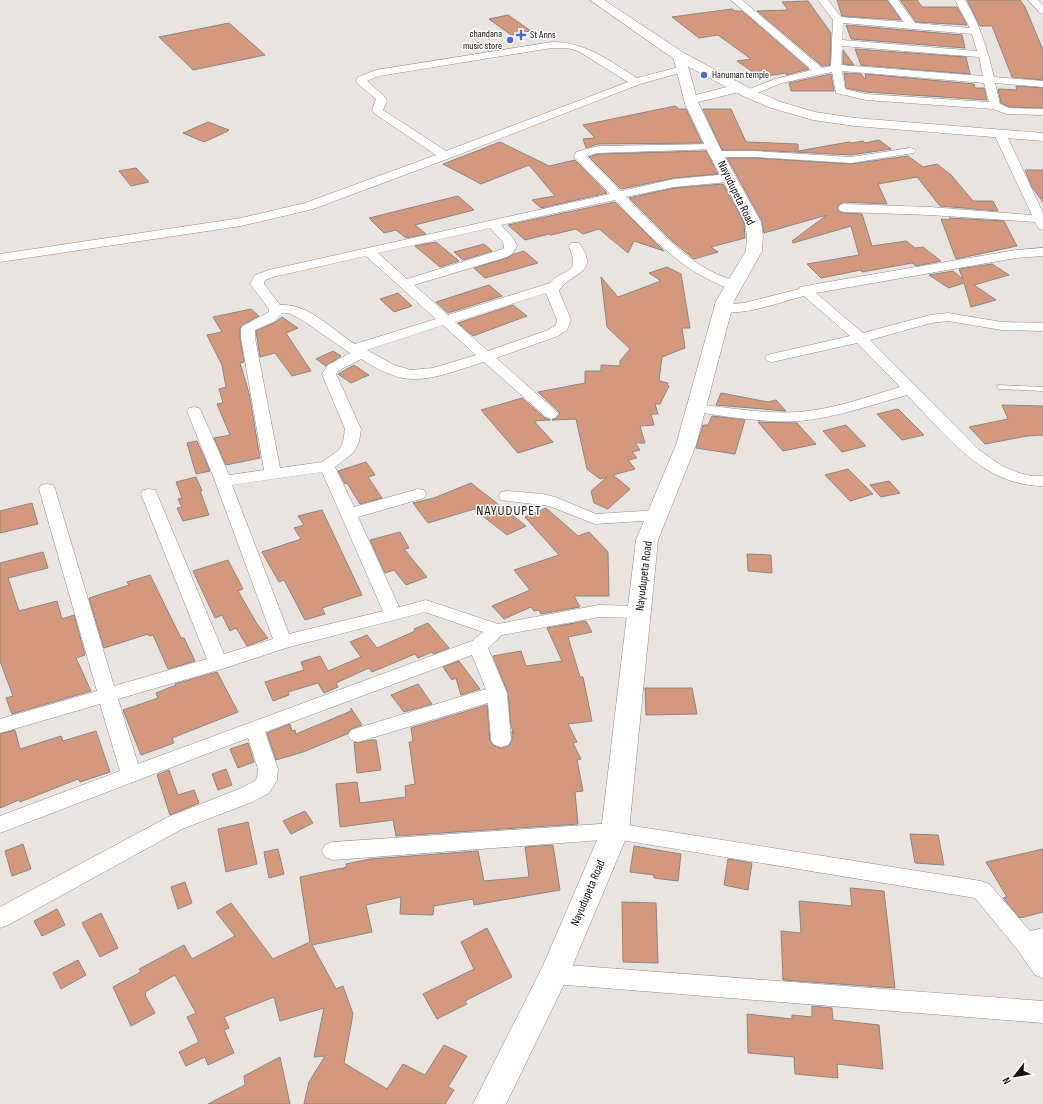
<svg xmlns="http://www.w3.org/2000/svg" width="1043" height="1104" font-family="'Sofia Sans Condensed',sans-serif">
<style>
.building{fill:#d4997c;stroke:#8b8583}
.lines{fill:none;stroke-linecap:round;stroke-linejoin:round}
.service-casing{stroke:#918b89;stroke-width:1}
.minor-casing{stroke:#918b89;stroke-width:1}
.tertiary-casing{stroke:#918b89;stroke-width:1}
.primary-casing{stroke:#918b89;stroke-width:1}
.service{fill:#fff;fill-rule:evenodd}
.minor{fill:#fff;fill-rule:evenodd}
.tertiary{fill:#fff;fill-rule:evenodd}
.primary{fill:#fff;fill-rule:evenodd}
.poi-dot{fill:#4768db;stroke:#fff;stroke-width:1.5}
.labels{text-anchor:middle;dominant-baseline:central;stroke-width:3;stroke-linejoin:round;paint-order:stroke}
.far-poi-label{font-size:10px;fill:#141211;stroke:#fff;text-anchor:start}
.street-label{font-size:12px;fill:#141211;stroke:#fff}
.quarter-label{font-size:14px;letter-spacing:1px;fill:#141211;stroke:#fff}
</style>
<rect width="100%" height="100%" fill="#eae4e1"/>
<path class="building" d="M837,0H887L901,20L842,16Z
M900,0H917L922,7H957L967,25L916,22Z
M967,0H1020L1025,7L1043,50V80L1012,77L992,26H980Z
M808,1L831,33L830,65L822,66L757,11L788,10L782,2Z
M732,9L735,11H742L809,69L786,75V73L760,77L737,61L751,59L718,35L699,38L672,17Z
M508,15L531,31L511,35L489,19Z
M229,23L265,55L193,70L159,37Z
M846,25L962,35L965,48L851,39Z
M855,49L966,57L970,74L861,65Z
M843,50L854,65L843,64Z
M844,73L861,74L865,79L866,78L865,74L974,84L975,88H984L987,100L866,92L846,88Z
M831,74L834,91H791L789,83Z
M1016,86L1043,88V108L1009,107L1001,103L998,89L1017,90Z
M675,106L679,109H686L702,143L598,144L586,148L583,139L595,138L583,125Z
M703,109H731L746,142L798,144V151L849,142L852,143L863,141L865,143L879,140L891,149L851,155L755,150H722Z
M208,122L229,130L227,131H228L204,142L183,133Z
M500,142L549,166L575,160L607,193L541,208L532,200L555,196L529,165L481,184L443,164Z
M706,151L718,174L674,178L621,189L589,157L598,154Z
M908,156L923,167L937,164L951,175L973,201H993L998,211L940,206L917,177L878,184L887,204L844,202L839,204L837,209L840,212L844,213L862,214L872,246L906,241L915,248L923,247L941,261L916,266L912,263L862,272L861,270L821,278L807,264L859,255L851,226L793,243L792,241L827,215L764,233L762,221L727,158H755L851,164Z
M136,168L149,182L131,186L119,171Z
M1025,170H1043V202L1032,187Z
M723,184L744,222L745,238L711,247L718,252L694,259L671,240L629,198L674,188Z
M458,196L474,210L415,225L426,234L406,238L396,230L384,233L369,218Z
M615,202L664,251L634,241L628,253L599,229L583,234L576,229L551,235L549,234L525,240L508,225Z
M949,218L1004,221L1017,246L956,259L941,219L951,220Z
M436,242L459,261L440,267L415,246Z
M484,244L492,251L463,260L454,252Z
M524,251L538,263L485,278L474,268L507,258L514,254Z
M992,264L1009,275L974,285L996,300L971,307L964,283L949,288L929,275L953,271L963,279L959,269Z
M667,267L681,274L690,328H682L685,348L662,357L659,381L668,383L667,385L669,386L660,404H655L658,414H651L654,425L640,426L645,443H635L640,450L632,452L637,458L628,460L635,469L613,475L630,489L608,509L594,503L591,491L607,477L600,479L587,469L576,419L552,420L557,418L560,413L538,392L585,383V371H601V365L620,366V361L630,349L607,327L601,277L618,297L661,281L649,273Z
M489,285L502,296L448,313L436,302Z
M398,293L412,306L394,312L380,299Z
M513,305L527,316L473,336L458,323Z
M251,309L259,316L242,325L240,328V338L244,362L240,363L249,393L260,458L226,465L214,438L230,435L217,404L223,403L219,389L226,387L222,365L207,335L222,332L213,317Z
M282,317L298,328L286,333L311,371L292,376L275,353L260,357L256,331L276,322Z
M333,351L341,356L326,366L316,359Z
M354,365L369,375L351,383L338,374Z
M721,393L768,402L776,400L786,411L716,405Z
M522,398L545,418L550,420L534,421L553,442L518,453L481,410Z
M1002,405L1043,406V435L1027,436L985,444L969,427L1008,419Z
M898,409L924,435L902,440L877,414Z
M712,416L745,420L735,454L696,448L703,425H708Z
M758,422L797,423L816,444L783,451Z
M846,425L866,446L842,452L823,431Z
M197,441L210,471L196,474L187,443Z
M366,462L375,475L368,477L382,498L360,504L347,483L345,484L338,471Z
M848,469L873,494L850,501L825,475Z
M196,477L202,491H200L209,515L183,521L177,508L182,507L178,499L182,498L176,482Z
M889,481L900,493L881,497L870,485Z
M471,483L526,526L507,535L474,509L428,523L413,503L434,498Z
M32,503L38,524L0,533V511Z
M546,508L578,536L589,532L608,552L609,596H574L580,607L541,614L539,610L534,611L531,607L504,619L492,606L530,590L514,570L559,555L525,517Z
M322,510L362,595L322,608L325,614L305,620L284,580L279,582L262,552L301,539L294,528L304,525L298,516Z
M400,532L409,548L404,549L427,577L406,585L394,570L385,573L370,540Z
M43,552L48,568L8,578L19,611L57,601L62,619L74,615L85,655L76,658L91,691L12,714L6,698L13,696L0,661V563Z
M747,554L771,555L772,573L748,571Z
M228,560L243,589L238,591L257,624L268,638L247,646L236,628L230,631L222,615L215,618L193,571Z
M150,575L181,638H184L195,661L168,669L153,635L149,636L148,634L104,648L89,598L129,585L127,582Z
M586,621L592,632L568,637L580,677H583L592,721L568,724L577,742L573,743L581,759L577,760L583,791L575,792L578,824L396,836L393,820L340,827L336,784L357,782L360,803L406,797L405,786L415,784L409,742H413L411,728L487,705L490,741L494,746L501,748L509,746L512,740V731L514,734L511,726L508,693L493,656L521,651L526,666L562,661L547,628Z
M428,623L449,648L433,654L432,652L418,658L415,654L372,672L369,668L336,683L338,687L324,693L318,683L288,692L289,695L273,701L265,682L304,670L301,662L320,656L328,671L361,657L350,642L367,635L377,648L415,631L414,629Z
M459,661L480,689L461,695L456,678L452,680L443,667Z
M217,672L238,712L172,738L174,743L141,755L123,710L158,698L156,693L176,685L175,684Z
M418,684L432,704L404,712L391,695Z
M645,688H692L697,714L646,715Z
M351,708L362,725L351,729L347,734L303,752L276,760L267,733L290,724L292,731L295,730L296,734L351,711Z
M15,730L20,749L61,736L63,741L96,731L110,772L80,782L78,779L20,802L19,800L0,808V734Z
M371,740H376L381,770L357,773L354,742L358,743Z
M248,743L254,762L238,768L230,749Z
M226,769L232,785L218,790L212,774Z
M169,770L178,795L194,790L199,803L170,815L157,775Z
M305,811L313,823L291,834L283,821Z
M248,822L257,864L226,872L218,829Z
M910,834L938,835L944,865L915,863Z
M23,844L31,869L12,876L5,851Z
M553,845L560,890L474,905L473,899L434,906L433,915L400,914L401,897L366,905L372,932L312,945L336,989L343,986L353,1014L344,1063L387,1089L403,1064L425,1075L444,1045L467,1056L448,1087L454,1090L445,1104H304L309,1082L325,1056L314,1057L324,1008L280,1021L274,997L224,1017L229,1028L224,1030L234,1053L208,1065L205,1057L186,1066L179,1052L199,1042L187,1017L196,1013L175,975L145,992L146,994L145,995L155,1013L131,1026L113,987L141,972L139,969L184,945L192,959L235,936L216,912L231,903L273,959L310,942L300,877L342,868L343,870V868L347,867L346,864L370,859L478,851L484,881L529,877L525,847Z
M634,846L681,854L678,881L654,878V875L630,872Z
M278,849L284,874L269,878L264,852Z
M1043,849V912L1020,918L1003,898L1007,897L986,862Z
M728,859L752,863L748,890L724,885Z
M185,882L192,903L178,909L171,887Z
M850,888L884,891L895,988L783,980L781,931L801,933L799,901L852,906Z
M622,902L656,903L658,963L623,962Z
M57,909L65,925L42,936L34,921Z
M101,913L118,948L100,957L82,923Z
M487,928L512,977L465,1001L467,1004L437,1019L423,994L474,969L461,942Z
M78,960L86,975L61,989L53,973Z
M812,1006L832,1008L833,1020L879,1025L883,1069L837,1064L838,1078L795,1074L794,1057L748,1053L747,1014L792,1019V1015L812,1017Z
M280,1057L290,1104H208L245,1085L244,1076Z"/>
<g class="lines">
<defs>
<path id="service" d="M998,385L1043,387V391L1001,389H998L997,387Z"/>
<path id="minor" d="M731,0H742L822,68L831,66L833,20L818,0H828L841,17L904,22L888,0H898L915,23L970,28L955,0H965C980,24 987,49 994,77L1043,81V87L995,83L1000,104L1009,108L1043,109V115L1007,114L993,109L866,100L836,93L832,72L782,83L752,95H744L743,93L744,91L775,79L812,70ZM843,23L972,34L977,51L842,40ZM842,46L979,57L983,76L841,65ZM842,71L984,83L989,102L866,94L845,89Z
M1028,0H1038L1043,5V14L1040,13Z
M552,42C587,42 609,61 637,78L683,66L688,69L687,71L640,84L450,158L313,209L241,226L0,262V254L241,218L305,203L436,155L375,114L372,110L376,99L357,83L356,81L358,77L376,70ZM552,48H567L578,51L628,82L446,151L383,110L387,101L386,98L367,81L379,76Z
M1000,131L1006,134L1043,213V230L1039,229L1035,222L930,215L844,212L840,211L838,208L840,205L844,204L930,207L1032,215L994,134Z
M713,144L717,145L719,147L717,149L598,153L586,156L621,191L674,179L729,174L733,176L735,178L733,180L729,182L674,187L626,197C647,218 673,247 697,263C710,272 724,277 739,283L741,286L739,289C731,291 725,287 718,284C676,266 647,232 615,200L501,225L513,238L517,246L513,253L507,257L414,285L448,315L550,283C565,266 581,277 569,246L571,243H579C602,275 569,272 559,291L571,320L567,330L558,336L496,358L556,411L559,414L556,417L551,419L546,417L484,362C459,369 429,383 403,378C388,375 374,367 361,359L338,371L336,374L361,429L359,442L353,453L335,467L354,507L418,489L424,490L426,494L424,498L358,517L399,607L426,600L498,624L599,605L639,606L645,608L648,612L645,616L639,618L599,617L502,635L488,648L507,693L511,740L508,745L501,747L494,745L491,740L488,703L358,742L351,740L348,735L351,730L486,689L472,655L265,732L278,769L277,780L269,793L252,802L182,829L8,925L0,928V907L168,817L239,789L255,781L257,778L258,769L248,738L0,833V816L120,771L100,704L0,733V719L97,691L39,489L41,485L47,484L53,485L55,489L114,686L207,659L141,494L143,490L149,489L155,490L157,494L224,654L273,639L215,481L187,411L189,408L194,407L199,408L201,411L229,475L264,470L241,338V329L243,326L269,312V309L250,284L255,275L269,270L610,194L574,157L576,152L598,146ZM490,228L503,242L504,248L497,251L407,279L378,253ZM366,256L436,319L355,344C332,330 309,303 280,305L264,284L265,280L273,277ZM546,293L557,320L556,325L548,330L488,351L455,322ZM282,313H289L302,320L350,353L328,365L322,374L345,429L343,442L339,450L322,462L280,468L255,338V330L275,321ZM443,325L476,355L433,368L411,370L394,365L367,350ZM322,472L383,611L289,634L232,485ZM425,612L483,632L472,641L138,764L118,699L225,668L286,648Z
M910,148L914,149L916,151L914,153L851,163L755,157H716L712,156L710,154L712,152L716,151H755L851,157Z
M1043,248V256L1016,258L816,293L863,333L930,315L948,313L1002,322L1043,323V331L1002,330L948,321L931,323L870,340L979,450L1002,466L1019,473L1032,476H1043V486C983,486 945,434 907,395C872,405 837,417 800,421C765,423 730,417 696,412L691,411L689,408L691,405L696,404C730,408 765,414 799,412C834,409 867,397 900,387L857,343L772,362L767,361L765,358L767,355L850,336L804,296C780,302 742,317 718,311L716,308L718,305L744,303L799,289L800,287L822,283L1016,250Z
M507,491L543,494L555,497L596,514L658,510L664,511L666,515L664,519L658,520L595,524L549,506L501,500L499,496L501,492Z
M615,823L981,881L989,884L1030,931L1043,928V978L1035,975L1017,949L975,898L615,839L333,860L325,857L322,851L325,845L333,842Z
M554,964L1043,1001V1023L554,984L546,981L543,974L546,967Z"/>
<path id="tertiary" d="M679,52L684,53L685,56L696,95L738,84L743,85L745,88L743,91L698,102L723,154L761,222L763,236L762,251L734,301L696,445L658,540L629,831L569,974L506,1104H473L542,968L601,831L636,540L676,445L716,301L746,251L747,236L745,222L709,154L685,104L673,56L674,53Z"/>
<path id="primary" d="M590,0H604L684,53L753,90L781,102L815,112L855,118L1043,133V141L855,126L813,120L771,108L743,96L674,59Z"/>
</defs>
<use href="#service" class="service-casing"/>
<use href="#minor" class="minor-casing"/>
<use href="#tertiary" class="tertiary-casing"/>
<use href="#primary" class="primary-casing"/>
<use href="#service" class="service"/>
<use href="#minor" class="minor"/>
<use href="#tertiary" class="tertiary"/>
<use href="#primary" class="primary"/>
</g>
<g class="poi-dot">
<path d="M519 29h4v4h4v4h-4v4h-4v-4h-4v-4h4z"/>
<circle cx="510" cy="40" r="4"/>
<circle cx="704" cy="75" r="4"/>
</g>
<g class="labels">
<g class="far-poi-label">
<text x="502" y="34" text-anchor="end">chandana<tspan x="502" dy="12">music store</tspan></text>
<text x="530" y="35">St Anns</text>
<text x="712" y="75">Hanuman temple</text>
</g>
<g class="street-label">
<text transform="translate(736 193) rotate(64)">Nayudupeta Road</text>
<text transform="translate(644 576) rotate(-83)">Nayudupeta Road</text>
<text transform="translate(588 893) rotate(-67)">Nayudupeta Road</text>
</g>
<g class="quarter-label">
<text x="509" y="510">NAYUDUPET</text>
</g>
</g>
<g transform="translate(1015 1076) rotate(239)" stroke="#ffffff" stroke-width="3" paint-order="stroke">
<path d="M0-3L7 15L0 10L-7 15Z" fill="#141211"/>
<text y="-6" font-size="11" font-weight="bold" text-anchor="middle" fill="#141211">N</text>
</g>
</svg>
